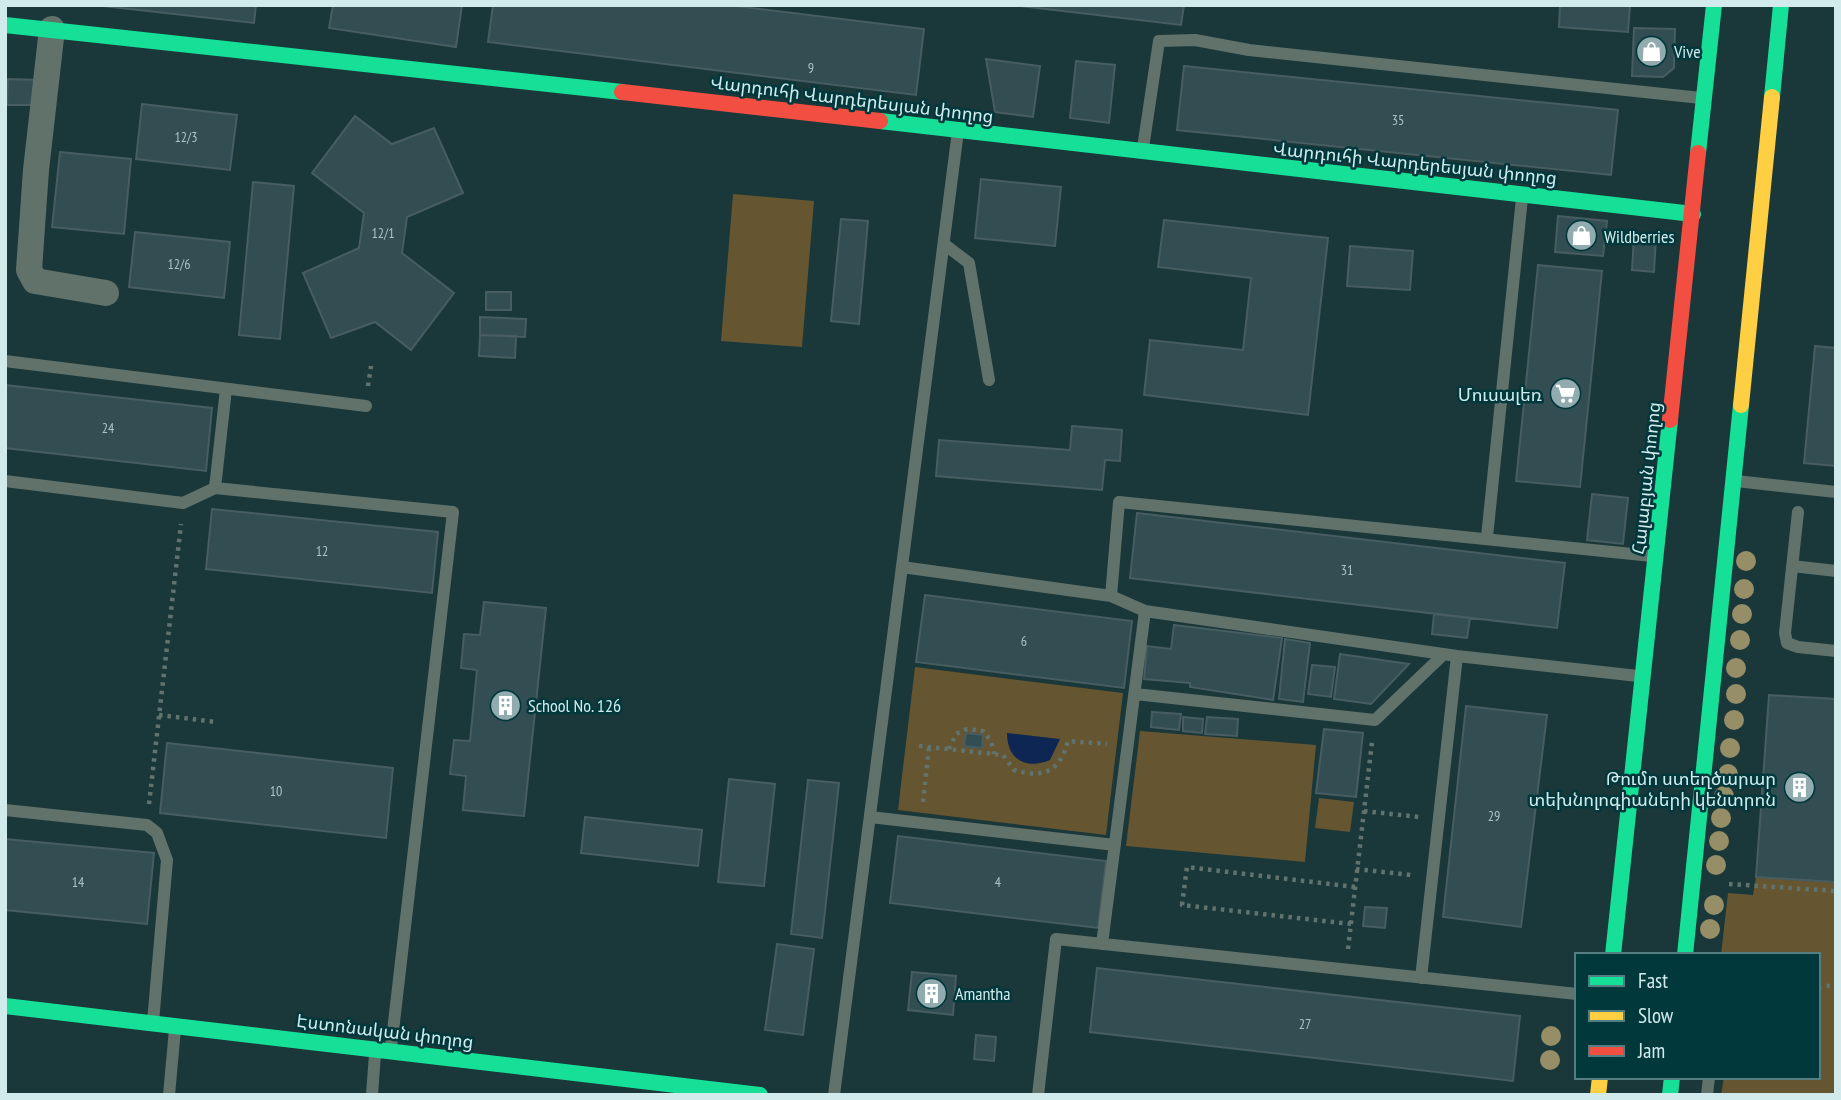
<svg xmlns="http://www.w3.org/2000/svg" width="1841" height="1100" font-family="'PT Sans Narrow','Noto Sans Armenian',sans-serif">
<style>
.green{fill:#655530}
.water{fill:#0d2653}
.building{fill:#324e53;stroke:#475d61;stroke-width:2}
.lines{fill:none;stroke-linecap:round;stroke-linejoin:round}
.path{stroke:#61736e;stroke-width:4.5;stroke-dasharray:3.5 5;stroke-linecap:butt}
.lane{stroke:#61726a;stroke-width:12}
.street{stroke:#61726a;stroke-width:26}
.fast{stroke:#16e098;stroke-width:16}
.slow{stroke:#ffcf43;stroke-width:16}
.jam{stroke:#f24e42;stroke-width:16}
.tree{fill:#968e67}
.labels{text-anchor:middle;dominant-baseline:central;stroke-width:5;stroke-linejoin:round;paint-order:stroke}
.number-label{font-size:14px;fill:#a9c3c6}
.poi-label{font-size:18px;fill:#d1eaec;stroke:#00383c;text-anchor:start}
.street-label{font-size:18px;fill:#d1eaec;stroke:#00383c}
</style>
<rect width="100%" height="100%" fill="#1a373a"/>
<path class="green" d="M733,194L814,201L802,347L721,341Z
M915,667L1123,693L1106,835L898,810Z
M1140,731L1316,745L1305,862L1126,846Z
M1319,798L1354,802L1350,832L1315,828Z
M1756,877L1836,882V1095H1721L1724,1077H1818V955H1721L1728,893L1753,895Z"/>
<path class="water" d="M1007,733L1060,739L1050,760C1026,770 1007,760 1007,733Z"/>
<path class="building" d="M94,5H256L254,23Z
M333,5H462L456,47L329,28Z
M493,5H728L924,29L916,95L488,42Z
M1011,5H1184L1181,25Z
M1560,5H1630L1628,32L1559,27Z
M1634,28L1675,29L1674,68L1663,77L1632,76Z
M986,59L1040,66L1033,117L995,112Z
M1076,61L1115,65L1109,123L1070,118Z
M1184,66L1618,110L1611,175L1177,130Z
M8,79L39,80L38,105H7Z
M142,104L237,115L230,170L136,159Z
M355,116L392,144L434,128L463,193L407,217L402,253L454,293L411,350L375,322L331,338L303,273L359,248L364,213L312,173Z
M60,152L131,159L124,234L52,227Z
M981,179L1061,187L1055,246L975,238Z
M253,182L294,186L280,339L239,335Z
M1558,216L1607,221L1603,256L1555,252Z
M841,219L868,221L859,324L831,321Z
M1164,220L1328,238L1308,415L1144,395L1150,340L1243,350L1251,278L1158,267Z
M135,232L230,242L224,298L129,287Z
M1634,236L1656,237L1654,272L1632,270Z
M1350,246L1413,251L1410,290L1347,286Z
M1538,265L1602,271L1580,487L1516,481Z
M486,292H511V310H486Z
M480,317L526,319L525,337L480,335Z
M480,335L516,336L515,358L479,356Z
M1815,346L1836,348V466L1804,463Z
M5,385L212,408L206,471L5,448Z
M1072,426L1122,430L1120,461L1105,460L1102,490L936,476L939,440L1070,450Z
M1592,494L1628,498L1623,544L1587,540Z
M212,509L438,532L432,593L206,569Z
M1137,513L1565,563L1557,628L1130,578Z
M925,595L1132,621L1124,688L916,662Z
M484,602L546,608L524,816L463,810L466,776L450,774L454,740L470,741L477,670L461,668L464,634L480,635Z
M1434,614L1470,618L1467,638L1432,634Z
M1174,625L1282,638L1273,700L1190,687V683L1144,679L1147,646L1171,649Z
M1285,639L1310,643L1303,702L1279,699Z
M1340,654L1409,664L1371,704L1334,699Z
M1312,665L1335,667L1331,697L1308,694Z
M1769,695L1836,699V882L1756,877Z
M1466,706L1547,715L1521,927L1443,917Z
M1152,712L1181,714L1179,730L1151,727Z
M1183,717L1203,719L1202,733L1183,731Z
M1207,717L1238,719L1237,736L1205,734Z
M1324,729L1363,733L1356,797L1316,793Z
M966,733L983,735L982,748L964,746Z
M167,743L393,768L386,838L160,813Z
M729,779L775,784L764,886L718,882Z
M808,780L839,783L822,938L791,934Z
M585,817L702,830L698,866L581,853Z
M898,836L1106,861L1098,928L890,903Z
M5,839L154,853L147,924L5,910Z
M1365,907L1387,908L1385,928L1363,926Z
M777,944L814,949L803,1035L765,1030Z
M1097,968L1520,1016L1513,1081L1090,1032Z
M912,972L956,976L953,1015L908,1010Z
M976,1035L996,1037L994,1061L974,1059Z"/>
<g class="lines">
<path class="path" d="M368,386L371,366
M159,715L216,722
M919,746L1003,755L1014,770C1044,779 1060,771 1068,741L1107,744
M949,749L956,734L967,729L983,731L991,741L994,754
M923,802L929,747
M149,804L181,524
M1364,811L1419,817
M1356,869L1411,875
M1729,884L1836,891
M1351,924L1182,905L1187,867L1355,887
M1348,949L1372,742
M1818,987L1836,985"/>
<path class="lane" d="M1143,148L1159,41L1195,40L1249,50L1701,98
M944,244L969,263L989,380
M5,361L366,406
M5,481L183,503L215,488L453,512L391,1048
M1736,481L1836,492
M215,488L226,389
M1798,512L1785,633L1787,643L1798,647L1836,651
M1487,537L1522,198
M1792,566L1836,571
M902,567L1111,596L1145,611L1457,656L1638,676
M1111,596L1119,502L1652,556
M1135,694L1375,720L1444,654
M5,810L147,825L157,833L167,860L153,1022
M870,817L1115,845
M1102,944L1145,611
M1421,978L1457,656
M169,1095L175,1029
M372,1095L375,1054
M834,1095L958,131
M1038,1095L1056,939L1577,994
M1707,1095L1709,1077"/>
<path class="street" d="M52,29L36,170L29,270L35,281L106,293"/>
<path class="fast" d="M5,25L622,92
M1772,97L1781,5
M880,121L1693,214
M1698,153L1714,5
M1613,955L1670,420
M1685,955L1741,405
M5,1006L760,1095
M1670,1095L1672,1077"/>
<path class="slow" d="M1741,405L1772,97
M1598,1095L1600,1077"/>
<path class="jam" d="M622,92L880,121
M1670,420L1698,153"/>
</g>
<g class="tree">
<circle cx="1746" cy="561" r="10"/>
<circle cx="1744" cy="589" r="10"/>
<circle cx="1742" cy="614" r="10"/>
<circle cx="1740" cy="640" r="10"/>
<circle cx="1736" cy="668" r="10"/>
<circle cx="1736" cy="694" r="10"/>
<circle cx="1734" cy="720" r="10"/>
<circle cx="1730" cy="748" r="10"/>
<circle cx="1728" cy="774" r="10"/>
<circle cx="1724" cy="796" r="10"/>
<circle cx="1721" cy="818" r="10"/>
<circle cx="1719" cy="841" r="10"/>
<circle cx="1716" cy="865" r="10"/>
<circle cx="1714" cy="905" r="10"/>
<circle cx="1710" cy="929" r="10"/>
<circle cx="1551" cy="1036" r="10"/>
<circle cx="1550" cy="1060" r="10"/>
</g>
<defs>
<symbol id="shop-disc" viewBox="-11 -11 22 22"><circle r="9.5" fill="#91abae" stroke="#00383c"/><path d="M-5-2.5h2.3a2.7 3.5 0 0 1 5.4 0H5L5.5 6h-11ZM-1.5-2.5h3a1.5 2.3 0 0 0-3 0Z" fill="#fff"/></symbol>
<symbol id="supermarket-disc" viewBox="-11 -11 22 22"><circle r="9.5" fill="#91abae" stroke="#00383c"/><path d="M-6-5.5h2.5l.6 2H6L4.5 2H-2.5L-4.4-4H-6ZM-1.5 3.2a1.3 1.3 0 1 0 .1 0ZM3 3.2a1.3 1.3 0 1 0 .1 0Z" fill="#fff"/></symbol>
<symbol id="building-disc" viewBox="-11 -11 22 22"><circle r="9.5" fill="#91abae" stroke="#00383c"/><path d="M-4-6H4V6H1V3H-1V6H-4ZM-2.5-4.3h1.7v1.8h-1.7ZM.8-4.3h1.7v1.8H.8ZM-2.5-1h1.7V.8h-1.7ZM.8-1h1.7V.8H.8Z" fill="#fff"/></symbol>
</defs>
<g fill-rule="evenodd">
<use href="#shop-disc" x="1634" y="34" width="35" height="35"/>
<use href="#shop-disc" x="1564" y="218" width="35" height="35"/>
<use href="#supermarket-disc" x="1548" y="376" width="35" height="35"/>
<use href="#building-disc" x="488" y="688" width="35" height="35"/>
<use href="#building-disc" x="1782" y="770" width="35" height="35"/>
<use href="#building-disc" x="914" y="976" width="35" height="35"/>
</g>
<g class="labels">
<g class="number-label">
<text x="811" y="68">9</text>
<text x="1398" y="120">35</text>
<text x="186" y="137">12/3</text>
<text x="383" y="233">12/1</text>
<text x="179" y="264">12/6</text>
<text x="108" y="428">24</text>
<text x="322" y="551">12</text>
<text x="1347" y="570">31</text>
<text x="1024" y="641">6</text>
<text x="276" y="791">10</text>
<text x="1494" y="816">29</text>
<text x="78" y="882">14</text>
<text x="998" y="882">4</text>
<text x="1305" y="1024">27</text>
</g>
<g class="poi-label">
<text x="1674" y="51">Vive</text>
<text x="1604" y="236">Wildberries</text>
<text x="1542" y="394" text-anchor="end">Մուսալեռ</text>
<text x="528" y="705">School No. 126</text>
<text x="1776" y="778" text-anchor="end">Թումո ստեղծարար<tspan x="1776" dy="21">տեխնոլոգիաների կենտրոն</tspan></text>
<text x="955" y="993">Amantha</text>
</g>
<g class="street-label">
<text transform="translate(852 99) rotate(7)">Վարդուհի Վարդերեսյան փողոց</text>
<text transform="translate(1415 163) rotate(6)">Վարդուհի Վարդերեսյան փողոց</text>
<text transform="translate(1646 478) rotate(-84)">Հալաբյան փողոց</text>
<text transform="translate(385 1031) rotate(7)">Էստոնական փողոց</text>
</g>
</g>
<rect width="1841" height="1100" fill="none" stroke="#d1eaec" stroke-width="14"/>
<rect x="1575" y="953" width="245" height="126" fill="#00383c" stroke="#547f82" stroke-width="2"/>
<rect x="1589" y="976" width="35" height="10" fill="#16e098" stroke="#547f82" stroke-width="2"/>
<text x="1638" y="988" font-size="21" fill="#d1eaec">Fast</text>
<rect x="1589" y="1011" width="35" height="10" fill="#ffcf43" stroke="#547f82" stroke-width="2"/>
<text x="1638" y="1023" font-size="21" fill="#d1eaec">Slow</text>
<rect x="1589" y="1046" width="35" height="10" fill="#f24e42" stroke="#547f82" stroke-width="2"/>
<text x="1638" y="1058" font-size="21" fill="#d1eaec">Jam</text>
</svg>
